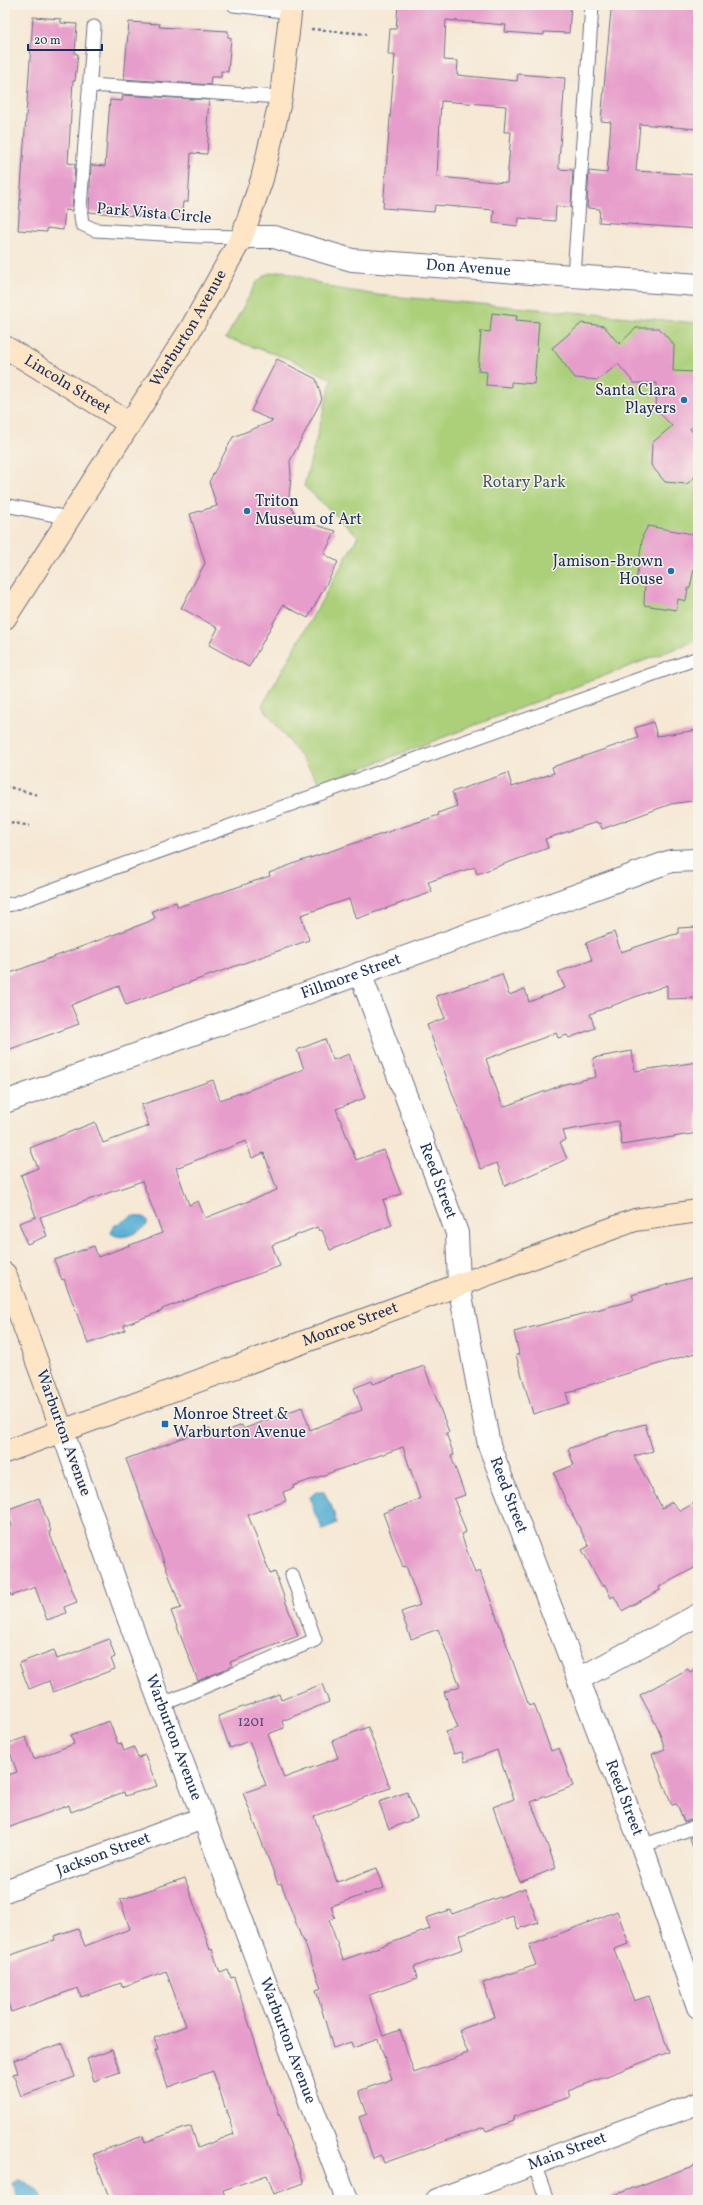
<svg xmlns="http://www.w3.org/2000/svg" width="703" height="2205" font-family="Vollkorn,serif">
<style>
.green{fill:#acd07a;stroke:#64806c}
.water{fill:#56afd3;stroke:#386f98}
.building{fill:#e79dcb;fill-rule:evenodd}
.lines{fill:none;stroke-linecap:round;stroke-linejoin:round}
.lane-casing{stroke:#687087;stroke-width:15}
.street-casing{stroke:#687087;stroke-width:24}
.secondary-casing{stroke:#687087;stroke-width:24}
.path{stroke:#687087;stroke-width:2.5;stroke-dasharray:3 3;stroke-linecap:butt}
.lane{stroke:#fff;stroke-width:13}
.street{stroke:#fff;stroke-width:22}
.secondary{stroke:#fde5c5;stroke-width:22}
.poi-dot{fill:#1f6fb2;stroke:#f7f3e8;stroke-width:1.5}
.labels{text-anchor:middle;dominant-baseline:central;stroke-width:3;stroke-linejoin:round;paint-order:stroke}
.number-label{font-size:14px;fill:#4e4a79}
.street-label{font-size:16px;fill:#1b2f5e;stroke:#f7f3e8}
.poi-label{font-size:16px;fill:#1b2f5e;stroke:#f7f3e8;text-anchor:end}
.park-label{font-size:16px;fill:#3f5765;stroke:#f7f3e8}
</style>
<rect width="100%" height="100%" fill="#f7f3e8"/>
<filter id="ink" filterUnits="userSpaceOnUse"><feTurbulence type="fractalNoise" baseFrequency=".025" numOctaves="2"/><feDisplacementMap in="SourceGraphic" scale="8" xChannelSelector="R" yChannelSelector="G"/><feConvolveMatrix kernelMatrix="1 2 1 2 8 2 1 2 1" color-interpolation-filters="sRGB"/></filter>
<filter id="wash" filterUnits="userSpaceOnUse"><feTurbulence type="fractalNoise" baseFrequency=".012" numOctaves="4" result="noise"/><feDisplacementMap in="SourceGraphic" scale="16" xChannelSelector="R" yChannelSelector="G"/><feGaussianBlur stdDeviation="0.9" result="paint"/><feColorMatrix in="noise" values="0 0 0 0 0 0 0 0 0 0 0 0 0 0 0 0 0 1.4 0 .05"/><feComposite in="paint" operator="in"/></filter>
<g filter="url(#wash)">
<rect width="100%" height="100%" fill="#f6e8d4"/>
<path class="green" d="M283,271L334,288L377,295L698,323V640L321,784L262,706L358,536L304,486L332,379L287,358L226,338L257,282L267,274Z"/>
<path class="water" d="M133,1216L144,1217L147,1220V1225C137,1233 122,1242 111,1233L114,1226Z
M317,1492H324L332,1507L337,1524L323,1530L315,1514L310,1497Z
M18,2180C26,2180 42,2192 42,2200L17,2199L13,2184Z"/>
<g id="blocks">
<path class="building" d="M398,5H571L569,33L544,32V35L505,32L506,25L446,20L444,60L458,61L457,75L517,81L518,74L565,78L559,161V169L573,170L571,207L556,206L555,221L519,218L518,226L493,223L494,210L435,205L434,212L383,208L395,55H388L390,29H396ZM441,101L506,106L504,132H511L507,183L437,177Z
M617,5H698V129L640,124L636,171L698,175V229L599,222L600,209L587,208L589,171L607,173L611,122L601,121L611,10H617Z
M33,17L61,19V23L77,24L75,54H78L75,81H73L68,163L75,164L72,211L65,210L63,230L47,228V232L18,230Z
M129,22L160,24L159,27L228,31V37L231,38L228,72L221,71V77H211L210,85L124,79Z
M123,95L209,100L207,125H209L207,154L191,153L188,202H183L181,220L89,212L91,165L105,166L110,100L122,101Z
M492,313L517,316L516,320L539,322L534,384L511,382V387L486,385L487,372L478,371L481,331L490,332Z
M582,323L604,326L619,344L636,328H659L674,345L673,371L698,372V422L690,429L698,438V474L687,484L665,482L651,465L652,443L672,426L656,409L657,383H634L618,364L598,380L575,378L552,348Z
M277,359L316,379L322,399L290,461L291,476L289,497L291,507L297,516L305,522L336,531L324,554L338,562L308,618L283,605L249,667L209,645L218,628L181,608L205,563L190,514L217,506L209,482L233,437L273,421L251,411Z
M648,526L698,535V550L690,588H688L686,601L678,599L676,610L644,605L645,581L636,580L643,535Z
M653,722L657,736L698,730V800L671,804L602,829L600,823L598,824L597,822L545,839L548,848L477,874L475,867L428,882L432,892L356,919L349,899L301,915L309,940L126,1005L119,986L71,1005L79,1024L5,1051V975L148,922L155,918L152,911L176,902L178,907L270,876L269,873L301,861L439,815L438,813L457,806L452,792L508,773L512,787L554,773L552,767L638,738L635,728Z
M698,927V998L667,999V985L590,1014L595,1028L569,1038L567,1035L558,1038L556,1033L486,1059L503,1107L565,1084L596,1077L593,1058L632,1051L635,1071L698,1062V1133L622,1145L618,1121L563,1131L566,1140L560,1142L567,1159L505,1186L497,1163L481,1169L427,1025L445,1018L436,996L502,974L509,995L525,989L529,1002L565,988L558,972L592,960L586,943L614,932L621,952L672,935L678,934V928Z
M325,1039L333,1060L349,1054L365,1098L336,1109L356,1160L384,1150L401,1194L383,1200L392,1225L330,1250L322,1230L319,1231L317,1227L272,1245L280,1266L162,1309V1311L124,1325L125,1330L88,1344L64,1279L62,1280L54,1260L94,1246L98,1257L162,1233L142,1181L40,1217L47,1236L27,1244L19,1223L36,1217L21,1175L38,1168L30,1148L95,1122L103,1143L149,1126L141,1105L213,1080L220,1100L252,1089L304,1069L297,1050ZM246,1141L252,1158L264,1153L277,1190L205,1218L198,1201L189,1205L176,1168Z
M698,1276V1352L576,1389V1391L566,1393L569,1403L533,1414L516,1355L519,1354L514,1332L634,1300L632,1295Z
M424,1366L449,1432L446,1433L454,1455L451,1456L465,1495L454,1499L466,1532L461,1534L475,1573L480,1571L529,1706L534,1704L551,1751L559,1748L573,1786L531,1802L556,1868L520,1882L493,1807L514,1799L497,1750L465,1762L462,1752L454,1754L446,1732L458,1728L444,1692L460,1686L438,1629L411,1639L401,1612L420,1605L406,1566L403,1567L383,1513L420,1499L403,1447L293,1486L294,1488L283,1492L286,1501L248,1515L270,1574L275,1572L298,1636L230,1662L232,1666L198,1681L171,1611L181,1608L126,1459L210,1428L213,1436L242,1425L243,1429L302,1407L310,1430L362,1410L354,1388L372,1381L373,1384Z
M645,1424L653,1451L634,1456L662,1508L672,1502L680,1511L698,1501V1566L659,1587L660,1590L622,1611L614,1596L611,1598L605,1585L602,1586L582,1550L589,1546L566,1502L554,1473L574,1465L568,1449L614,1432Z
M39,1498L51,1531L49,1532L77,1602L64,1607L66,1613L47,1620L35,1587L11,1596L5,1578V1528L12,1525L6,1510Z
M109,1639L115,1657L111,1659L115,1669L53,1692L49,1681L29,1689L19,1663L54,1650L57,1659Z
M698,1667V1818L684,1822L677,1804L672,1805L652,1754L665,1749L658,1728L640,1695L688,1669L690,1672Z
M322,1684L329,1702L282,1721L284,1728L268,1734L284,1778L338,1758L332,1741L368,1727L390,1788L314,1816L337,1882L377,1868L384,1888L331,1906L335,1918L329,1920L343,1960L430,1929L426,1918L450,1910L452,1914L525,1888L538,1922L518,1929L513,1916L459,1935L463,1949L414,1967L417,1978L369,1995L383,2036L400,2030L414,2073L468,2053L459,2030L495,2017L483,1983L536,1965L529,1946L617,1911L629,1944L614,1949L634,2001L649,1996L669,2052L568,2091L570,2097L513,2117L514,2121L486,2131L484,2127L384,2163L381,2155L373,2158L359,2117L367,2114L359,2091L392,2079L378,2039L353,2048L351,2042L333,2048L316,1990L321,1988L304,1941L303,1942L281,1883L278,1884L243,1793L266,1785L249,1741L230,1748L218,1716L279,1694L281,1700Z
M109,1721L118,1744L121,1743L124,1751L134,1747L138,1758L145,1755L157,1786L125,1796L124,1792L71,1812L69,1805L5,1829V1776L17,1772L7,1744L26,1737L34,1759L74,1744L71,1735Z
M407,1792L417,1818L389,1829L379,1802Z
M698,1834V1853L695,1854L690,1838Z
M185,1878L210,1950L212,1949L220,1973L228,1970L231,1978L234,1977L269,2085L304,2183L274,2194L267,2175L223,2190L226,2200H110L93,2154L143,2136L145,2142L191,2126L198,2148L234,2134L213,2071L168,2087L155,2050L158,2049L154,2038L186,2026L166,1971L122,1987L121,1983L81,1997L78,1988L11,2012L5,1994V1957L55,1940L54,1936L78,1928L85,1946L130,1929L120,1900Z
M63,2043L75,2077L21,2096L13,2074L18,2073L14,2060Z
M112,2050L120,2072L94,2081L87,2059Z
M698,2164V2200H610L609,2197Z"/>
</g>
</g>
<g filter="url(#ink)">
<use href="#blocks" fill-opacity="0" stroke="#687087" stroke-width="1"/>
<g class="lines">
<defs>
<path id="lane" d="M234,5L291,12
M94,27L80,207L82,224L95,230L197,236L242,237
M89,85L281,97
M574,276L592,5
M5,505L69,518
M5,905L13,904L698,658
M161,1705L315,1640L292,1575
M642,1846L698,1826
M534,2164L547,2200"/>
<g id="street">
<path id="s1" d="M242,237H274L352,260L698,285"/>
<path id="s2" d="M360,973L457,1233L459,1285L489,1445L642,1846L698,2007"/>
<path id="s3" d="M5,1102L671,861L698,860"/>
<path id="s4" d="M62,1430L129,1620L347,2200"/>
<path d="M579,1679L698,1615"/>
<path id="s5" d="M5,1891L203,1818"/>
<path id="s6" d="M437,2200L698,2103"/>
</g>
<g id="secondary">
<path id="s7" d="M5,347L129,423"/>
<path id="s8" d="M5,618L190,330L242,237L262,179L281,97L291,5"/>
<path d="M5,1274L62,1430"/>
<path id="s9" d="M5,1452L635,1220L698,1211"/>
</g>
</defs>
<use href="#lane" class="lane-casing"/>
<use href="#street" class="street-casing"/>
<use href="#secondary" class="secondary-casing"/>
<path class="path" d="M311,29L366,34
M5,786L38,795
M5,821L30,826"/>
<use href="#lane" class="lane"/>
<use href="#street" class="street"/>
<use href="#secondary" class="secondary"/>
</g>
</g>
<g class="poi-dot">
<circle cx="684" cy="400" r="4"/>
<circle cx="247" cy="511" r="4"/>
<circle cx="671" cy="571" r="4"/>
<rect x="161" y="1420" width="8" height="8" rx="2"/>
</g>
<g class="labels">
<g class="number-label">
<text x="251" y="1722">1201</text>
</g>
<g class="street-label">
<text transform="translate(154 214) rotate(5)">Park Vista Circle</text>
<text stroke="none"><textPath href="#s1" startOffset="230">Don Avenue</textPath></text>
<text stroke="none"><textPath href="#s8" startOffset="343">Warburton Avenue</textPath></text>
<text stroke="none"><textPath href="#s7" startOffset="73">Lincoln Street</textPath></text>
<text stroke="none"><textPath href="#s3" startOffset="368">Fillmore Street</textPath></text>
<text stroke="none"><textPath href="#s2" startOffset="222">Reed Street</textPath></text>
<text stroke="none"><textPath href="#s9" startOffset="368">Monroe Street</textPath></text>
<text transform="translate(63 1433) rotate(70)">Warburton Avenue</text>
<text stroke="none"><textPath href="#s2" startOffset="546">Reed Street</textPath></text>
<text stroke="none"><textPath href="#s4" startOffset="327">Warburton Avenue</textPath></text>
<text stroke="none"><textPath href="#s2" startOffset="870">Reed Street</textPath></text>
<text stroke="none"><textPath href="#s5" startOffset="105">Jackson Street</textPath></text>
<text stroke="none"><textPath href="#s4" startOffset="651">Warburton Avenue</textPath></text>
<text stroke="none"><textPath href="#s6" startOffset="139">Main Street</textPath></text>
</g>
<g class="poi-label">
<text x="676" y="391">Santa Clara<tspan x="676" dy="18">Players</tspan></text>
<text x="255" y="502" text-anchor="start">Triton<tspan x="255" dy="18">Museum of Art</tspan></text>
<text x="663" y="562">Jamison-Brown<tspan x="663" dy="18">House</tspan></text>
<text x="173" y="1415" text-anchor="start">Monroe Street &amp;<tspan x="173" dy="18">Warburton Avenue</tspan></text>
</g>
<g class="park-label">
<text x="524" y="483">Rotary Park</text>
</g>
</g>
<rect width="703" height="2205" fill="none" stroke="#f7f3e8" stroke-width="20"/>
<path d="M28 44v6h74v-6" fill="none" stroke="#1b2f5e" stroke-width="2"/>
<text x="34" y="44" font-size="12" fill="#1b2f5e" stroke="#f7f3e8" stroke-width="3" paint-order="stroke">20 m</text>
</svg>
